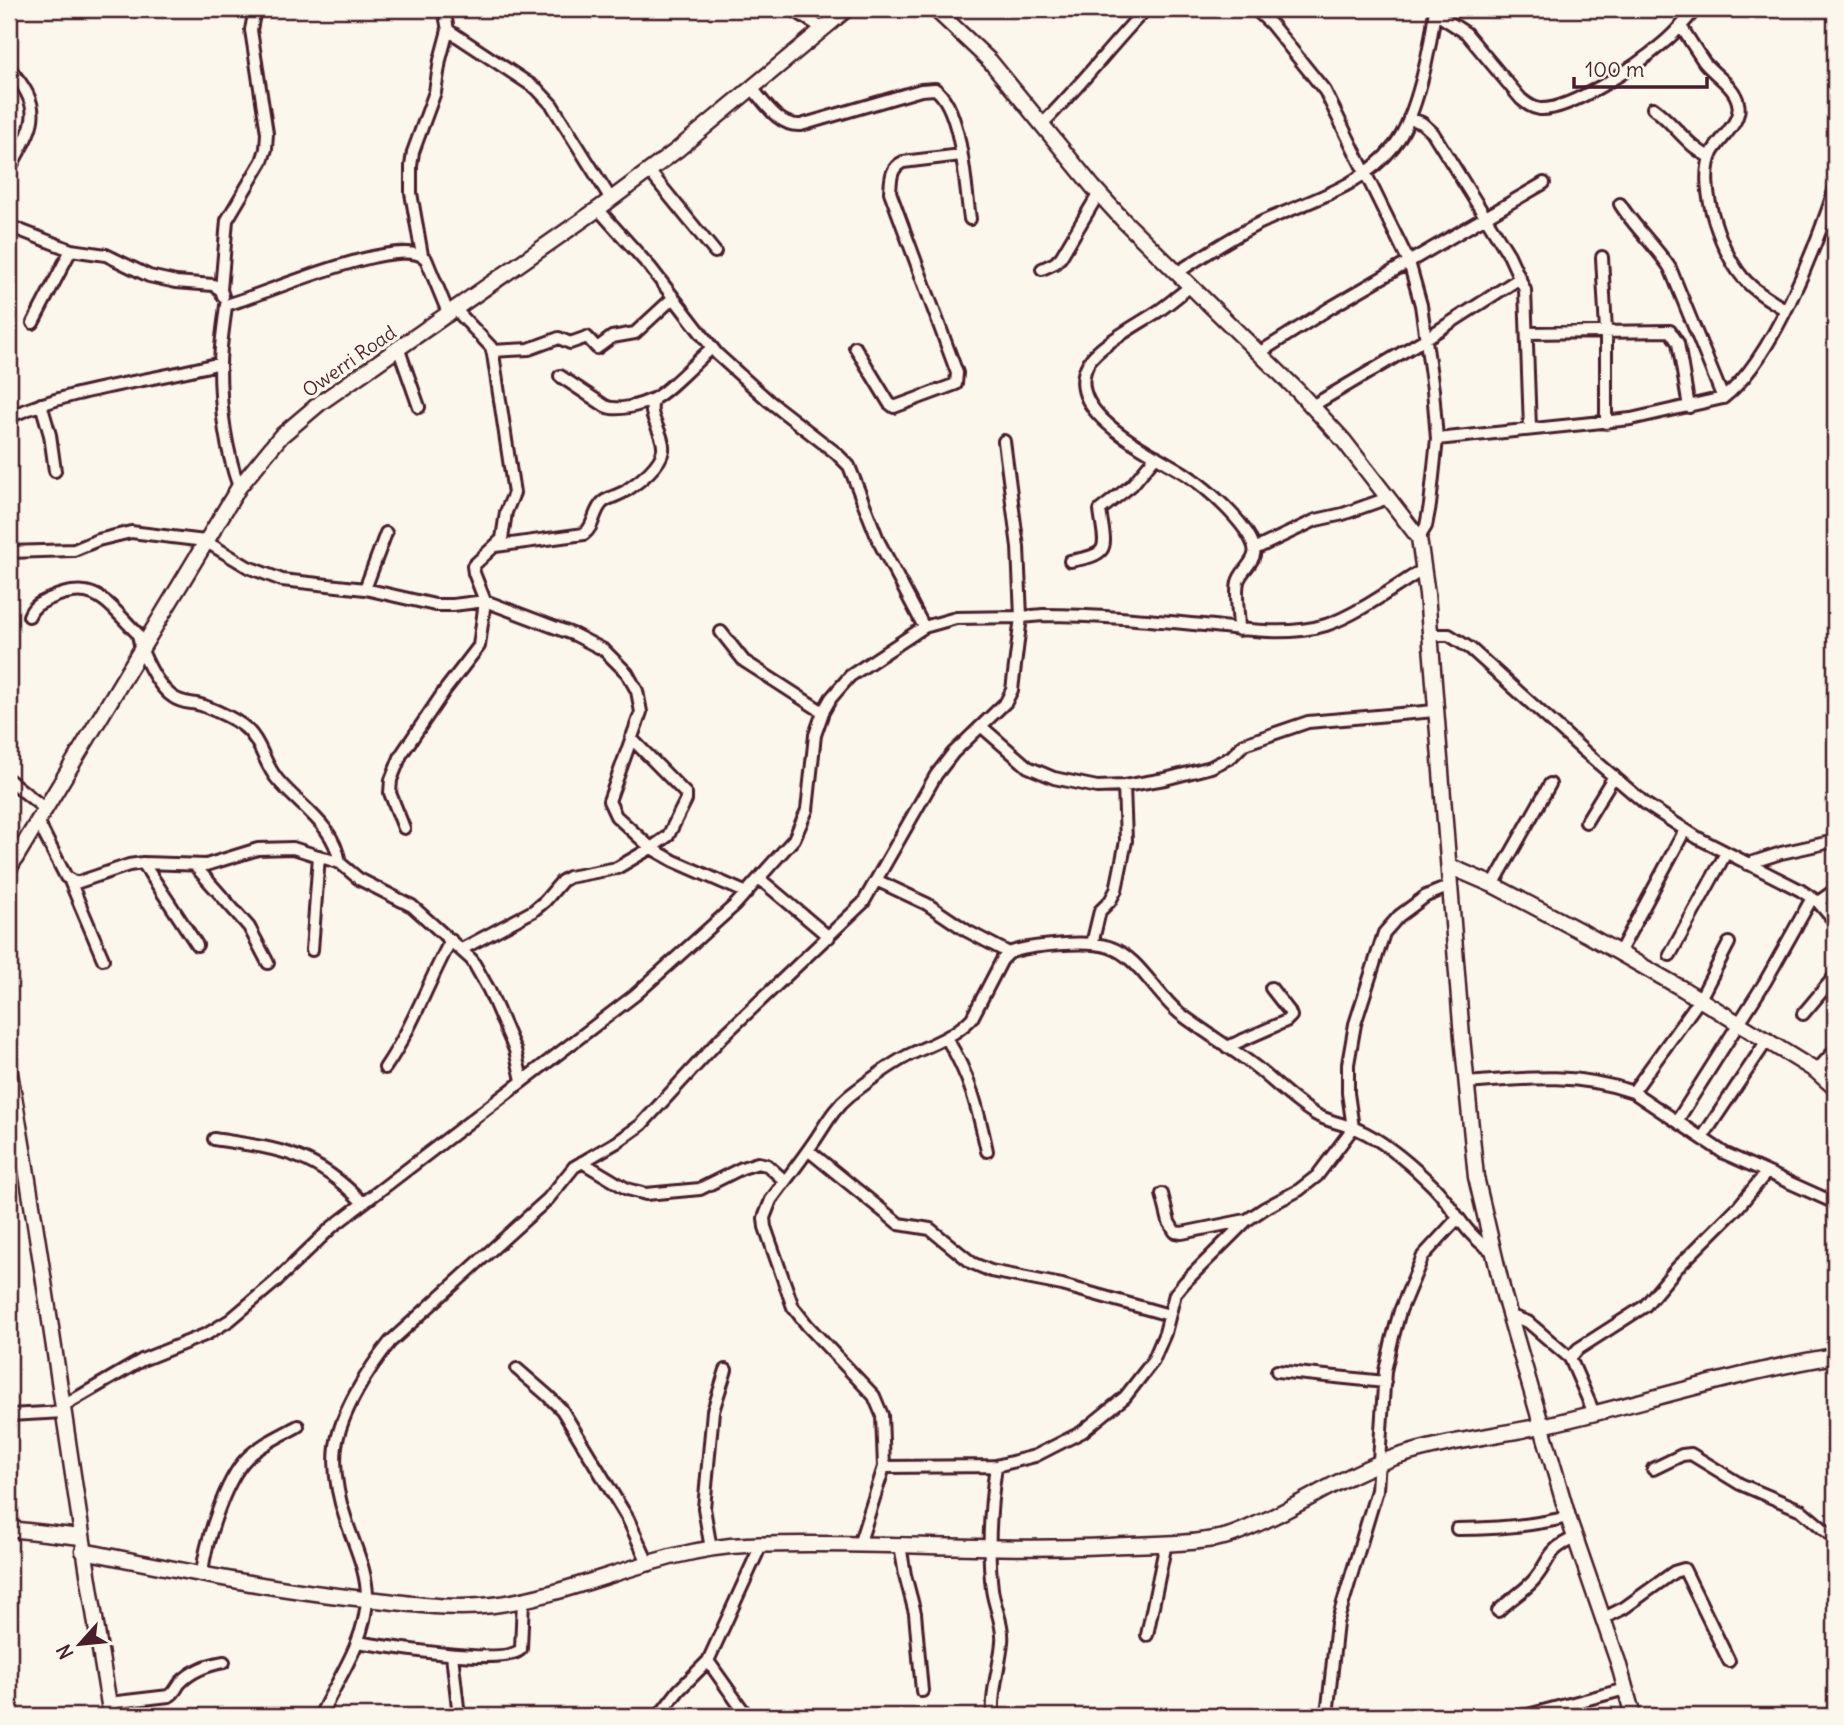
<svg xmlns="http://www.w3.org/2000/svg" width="1844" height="1725" font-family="Delius,sans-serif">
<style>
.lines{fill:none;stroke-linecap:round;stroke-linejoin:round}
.street-casing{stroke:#4a1f2b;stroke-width:16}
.secondary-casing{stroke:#4a1f2b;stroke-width:19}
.street{stroke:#fbf7ec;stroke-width:10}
.secondary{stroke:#fbf7ec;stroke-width:14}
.labels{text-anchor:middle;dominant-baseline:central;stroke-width:7;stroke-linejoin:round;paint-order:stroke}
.street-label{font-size:19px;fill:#4a1f2b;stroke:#fbf7ec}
</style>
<rect width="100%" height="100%" fill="#fbf7ec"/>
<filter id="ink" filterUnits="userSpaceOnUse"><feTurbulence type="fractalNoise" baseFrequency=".0143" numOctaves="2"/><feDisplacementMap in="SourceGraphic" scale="14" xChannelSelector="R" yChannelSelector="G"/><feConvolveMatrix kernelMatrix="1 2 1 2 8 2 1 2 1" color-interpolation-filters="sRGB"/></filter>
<g filter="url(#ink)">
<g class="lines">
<defs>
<path id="street" d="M444,9L448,30L537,89L552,105L611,199
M792,9L822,28
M1255,9L1271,24L1325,91L1409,262L1421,305L1433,390L1437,439L1430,505L1426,526L1419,538
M1435,13L1466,33L1521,99C1527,104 1532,108 1540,109C1570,111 1639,64 1662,44C1675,34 1685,21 1696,9
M1681,26C1688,38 1696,50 1704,62C1714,75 1735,86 1738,103C1743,121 1720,138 1712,153C1696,186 1723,259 1747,282C1758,294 1772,301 1786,310
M9,68C47,112 33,125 9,170
M752,88C765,103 779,127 801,125L921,90L935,89C962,108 965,186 970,219
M1653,108C1673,122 1689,148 1710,157
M1409,118L1422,123L1433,133L1509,255L1525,290L1530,428
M1042,124C1080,87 1110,46 1146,9
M649,171L715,252
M1620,204C1634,227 1655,245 1670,268L1723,398
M598,209L650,267L717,354L769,401L836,453L849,466L879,542L924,627
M9,226L71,250L106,255L149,276L176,282L213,285L221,290L223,296
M422,255L411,193V166L413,152L435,92L440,60L448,30
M1602,257L1606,331V423
M1042,269L1055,263L1061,257L1099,193
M1178,272C1205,255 1231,237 1260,223C1307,201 1360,189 1394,146C1417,117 1431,46 1435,9
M1191,286C1180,294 1169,304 1157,312C1140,323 1098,346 1089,362C1059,414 1155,453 1187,475C1208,489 1244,521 1253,544C1260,560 1241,569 1238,582C1235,594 1239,617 1239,630
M221,290L227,220L262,161L266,149L267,133L251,30L255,9
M33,323L71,250
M1528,333L1670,331L1678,343L1689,407
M855,347L889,403L894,407L956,384L957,373L890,192C891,180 890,168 903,162L961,155
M399,350L419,407
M492,351L529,349L559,338L570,343L587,337L597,348L612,337L635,333L673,298
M1259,353L1330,308L1544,183
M560,376L605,406C617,412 641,405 653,399C667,393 698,359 712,348
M41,404L50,435L55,471
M1312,406L1425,339L1520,278
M9,417C76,387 150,382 220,363
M1437,439L1631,419L1723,398C1772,361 1816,247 1835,188
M239,487C225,448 220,407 220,365C220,345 224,325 226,305C261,296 401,233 426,259L449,315
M496,546L584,534C595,526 593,511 603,502C610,497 620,495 627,490C639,482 661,465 663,450C665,433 645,415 654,399
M1255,549L1316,520L1343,514L1388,498
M9,552L74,550L98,540L131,532L205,541L248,567L282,580L365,589L435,605H453L485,601L575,635L604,650L627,673L637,691L641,712L609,801L616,816L651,848L674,861L747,893
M1070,561C1113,554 1105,548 1100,510L1132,485L1156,456
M365,589L386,533
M29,616C33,606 40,603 49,599C95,578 108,604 137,633C140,639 139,646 143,653C149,667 160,688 173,697C182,704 194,702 204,706C217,711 231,717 242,725C261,739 263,762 277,779C300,807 334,824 340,863
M721,632L744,661L823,712
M1431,635H1449L1471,649L1585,752L1647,805L1698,838L1800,890L1818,902L1835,922
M982,727L1028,767L1054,778L1097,787L1124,786L1165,779L1211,767L1231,757L1244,744L1308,722L1435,711
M9,780L44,808
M37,820L66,877L76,883L129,865L143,863L206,865L258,849L293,848L340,863L359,879L412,906L472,960L489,990L515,1050L522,1080
M1586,822L1614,776
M404,828L390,793L391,780L401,755L445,690L479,646L485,601L474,573L473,566L502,539L506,512L514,493L493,354L491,347L456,310
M143,863L197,945
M1747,864L1781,853L1835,841
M195,866L249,927L268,963
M760,879L829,937
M876,880L927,904L967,931L1009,953
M70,881L103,959
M1493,885L1550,784
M1818,902L1835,890
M1092,944L1100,911L1110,901L1116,890L1126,841L1124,786
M462,949L533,911L545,901L562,881L569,877L617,868L651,848L668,836L686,800V794L631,738
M312,950L319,856
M1619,953L1685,830
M1670,955L1726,853
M1803,1014L1835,976
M947,1039C970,1076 978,1109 987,1151
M1227,1047L1286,1021L1291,1016L1289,1011L1271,988
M385,1068C413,1027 428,982 451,940
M1816,1071L1835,1050
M1467,1083C1527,1078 1575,1072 1633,1092L1724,1153L1835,1203
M1633,1092L1700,999L1729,943
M1677,1121L1765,982L1812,898
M1702,1138L1768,1039
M214,1139C279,1149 314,1152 362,1202
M808,1150L899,1224L930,1229L972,1263L991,1271L1062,1285L1169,1315
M582,1162L627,1189L646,1194L700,1189L742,1168L758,1163L767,1165L785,1181
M1162,1194L1169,1222L1175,1232L1182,1233L1246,1220
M1511,1316L1528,1322L1570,1358L1594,1413
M1570,1358L1578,1349L1645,1306L1676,1269L1739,1206L1766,1173
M517,1369L547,1395L562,1410L628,1519L649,1565
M1277,1371L1385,1382
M63,1406L142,1360L207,1334L230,1320L275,1282L332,1227L635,995L735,905L794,839L807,810L815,735L823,712L831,698L850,676L924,627L956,618L1021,617L1043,615C1096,615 1150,620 1204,625C1244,629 1286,637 1326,625C1357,615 1396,586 1424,569
M9,1415L64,1412
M884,1467L996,1466L1035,1456L1082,1432L1125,1397L1153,1361L1165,1333L1175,1294L1185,1282L1247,1220L1265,1208L1299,1190L1317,1176L1353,1128L1348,1093V1064L1355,1024L1384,933L1399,916L1426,896L1450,886
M1653,1469L1682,1455L1691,1454L1740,1484L1801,1510L1835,1539
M1457,1529C1495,1529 1531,1526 1568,1517
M859,1545L884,1467L882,1415L874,1396L807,1325L793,1307L765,1227L764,1218L771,1200C785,1181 800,1162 813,1143C825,1126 833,1109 849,1096C867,1082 887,1067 907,1056C931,1044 953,1038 972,1018L1002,960L1009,953C1029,945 1088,940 1109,947C1140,957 1156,996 1182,1015C1206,1033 1233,1049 1256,1067C1276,1083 1293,1101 1315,1114C1328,1122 1345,1124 1359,1130C1384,1141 1409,1163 1428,1181C1455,1205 1459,1230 1492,1251
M900,1545L905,1575L915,1613L922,1691
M711,1549L704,1508L713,1411L726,1370
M202,1574C205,1543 225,1480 247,1458C261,1444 282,1435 298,1426
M1498,1611C1509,1600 1523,1592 1533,1581C1551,1561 1545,1550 1575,1538
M1602,1619L1624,1608L1674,1572L1684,1569L1729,1661
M1147,1635L1166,1543
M357,1642C385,1646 505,1667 521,1649L523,1600
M452,1655L459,1716
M708,1661L747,1716
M109,1703L169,1696C175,1693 176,1688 180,1683C192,1670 207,1665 224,1662
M320,1716C338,1678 366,1641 367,1597C367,1570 354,1545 346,1520C338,1497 333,1471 336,1446C341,1412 369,1368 390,1342L529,1216L548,1199L574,1167L617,1142L641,1125L722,1037L863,903L936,775L953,753L1006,702L1012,690L1021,617L1018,547L1004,441
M659,1716L679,1690L708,1661L761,1545
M993,1716C991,1690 1000,1667 1002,1642C1004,1625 994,1606 992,1589C987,1548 990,1507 996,1466
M1327,1716L1337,1623L1377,1490L1385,1371L1392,1340L1400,1311L1423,1256L1458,1218
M1524,1716L1626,1689"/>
<path id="secondary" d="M935,9L990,61L1093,187L1124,221L1298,391L1344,441L1419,538L1427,594L1462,1037L1476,1177L1504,1296L1568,1517L1618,1662L1633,1716
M1449,866L1493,885L1586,934L1683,989L1816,1071L1835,1088
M9,869L239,487L281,436L320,403L598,209L677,150L847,9
M9,1068C48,1284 74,1501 111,1716
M9,1529L81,1537
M83,1551C180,1570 277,1591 376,1600C415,1604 454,1610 493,1605C579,1594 660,1548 747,1545C867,1540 988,1552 1108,1546C1146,1544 1187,1545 1224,1537C1239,1533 1252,1526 1266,1520C1309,1500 1350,1472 1396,1457C1445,1441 1496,1436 1546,1425C1643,1403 1737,1372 1835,1356"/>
</defs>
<use href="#street" class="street-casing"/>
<use href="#secondary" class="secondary-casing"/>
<use href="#street" class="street"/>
<use href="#secondary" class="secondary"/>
</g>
</g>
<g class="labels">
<g class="street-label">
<text transform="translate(349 361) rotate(-35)">Owerri Road</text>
</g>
</g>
<rect width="1844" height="1725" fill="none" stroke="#fbf7ec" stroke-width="35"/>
<rect x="18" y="18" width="1809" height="1690" fill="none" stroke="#4a1f2b" stroke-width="2.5" filter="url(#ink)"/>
<g transform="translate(80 1644) rotate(243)" stroke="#fbf7ec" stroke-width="5" paint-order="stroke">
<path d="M0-5L12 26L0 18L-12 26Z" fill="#4a1f2b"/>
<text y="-10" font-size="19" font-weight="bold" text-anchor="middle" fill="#4a1f2b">N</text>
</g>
<path d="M1574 77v10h133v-10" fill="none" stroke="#4a1f2b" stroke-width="3.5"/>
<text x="1585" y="77" font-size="21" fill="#4a1f2b" stroke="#fbf7ec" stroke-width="5" paint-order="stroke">100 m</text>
</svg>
